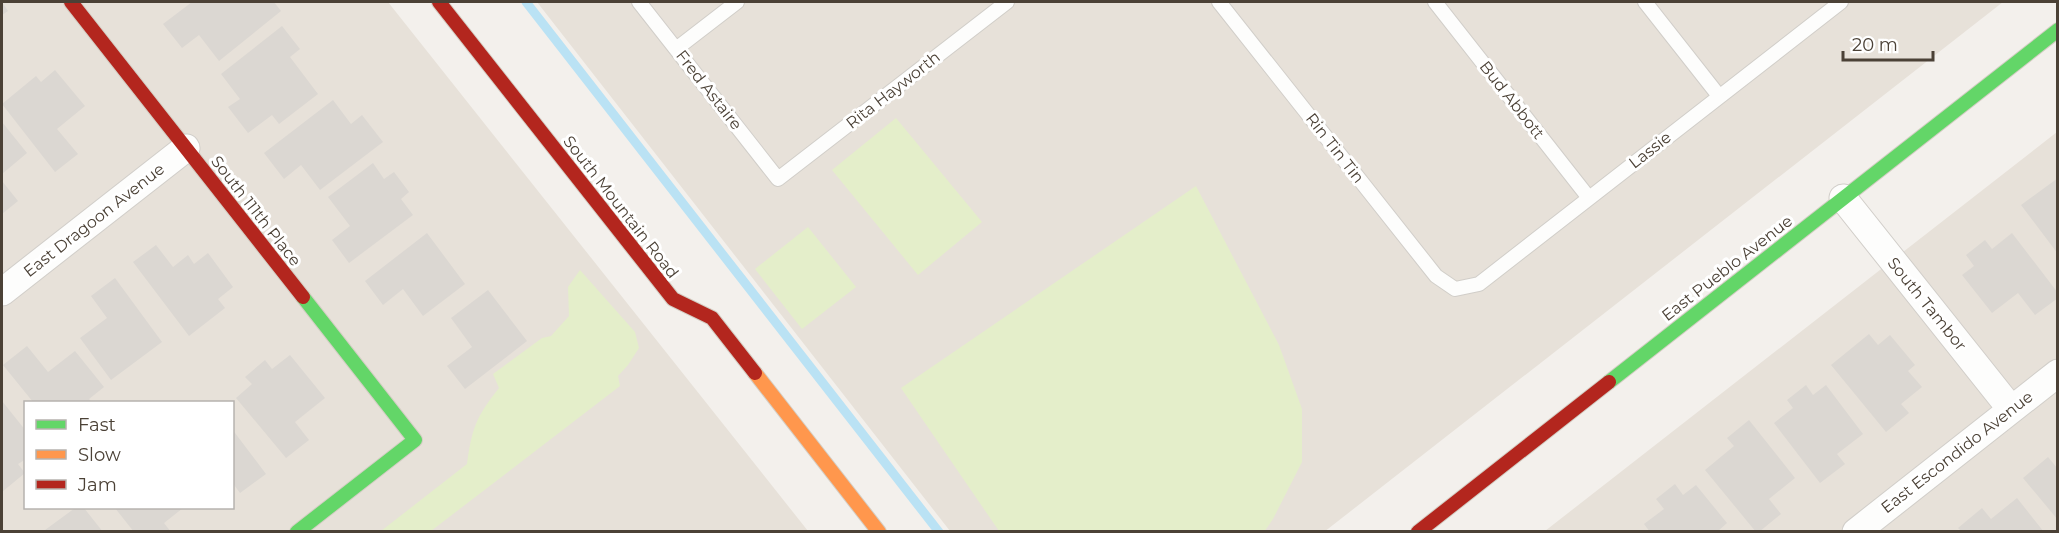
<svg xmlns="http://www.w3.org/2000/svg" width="2059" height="533" font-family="Montserrat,sans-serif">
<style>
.residential{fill:#e7e1d9;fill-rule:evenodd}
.green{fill:#e4eeca}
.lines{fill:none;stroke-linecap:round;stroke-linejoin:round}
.stream{stroke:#bae2f4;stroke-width:9}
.building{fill:#dbd7d2}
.lane-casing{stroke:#d1cec9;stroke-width:16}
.street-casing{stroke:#d1cec9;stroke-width:29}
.fast-casing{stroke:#d4cec4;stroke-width:16}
.slow-casing{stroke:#d4cec4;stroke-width:16}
.jam-casing{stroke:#d4cec4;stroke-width:16}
.lane{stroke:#fdfdfc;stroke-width:14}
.street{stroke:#fdfdfc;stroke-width:27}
.fast{stroke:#63d668;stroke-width:14}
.slow{stroke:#ff974d;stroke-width:14}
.jam{stroke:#b3261e;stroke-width:14}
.labels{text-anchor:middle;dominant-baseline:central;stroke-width:6;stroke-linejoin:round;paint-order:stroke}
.street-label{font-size:16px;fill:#4b4136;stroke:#fff}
</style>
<rect width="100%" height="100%" fill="#f3f0ec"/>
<path class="residential" d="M2,2H388L808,531H2ZM26,402H232V508H26Z
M537,2H2003L1324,532L950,531Z
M2057,132V531H1545Z"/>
<path class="green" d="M896,118L982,222L918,275L832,170Z
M1196,186L1279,345L1302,409V462L1273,519L1264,532L999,531L901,388Z
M808,227L856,287L802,329L755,269Z
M580,270L635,332L639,348L628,365L618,376L620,386L431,531H381L467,464C472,428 476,417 499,388L493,374L542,338L551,336L569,316L568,287Z"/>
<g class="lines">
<path class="stream" d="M526,2L939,532"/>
</g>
<path class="building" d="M2,2L8,11L2,15Z
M192,2H274L281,11L219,61L199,35L182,48L163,24Z
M282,26L300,49L290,57L318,94L279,124L272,115L248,133L228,107L240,99L221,74Z
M55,70L85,106L57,129L78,154L55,172L2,104L36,76L41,82Z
M333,100L351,124L362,115L383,142L320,190L301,165L284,179L264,153Z
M2,122L27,153L2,174Z
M373,163L384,179L394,172L409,192L401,199L413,215L349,263L332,240L350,226L328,197Z
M2058,178V254L2021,205Z
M2,181L18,201L2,214Z
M427,233L465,284L423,316L403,289L383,305L365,281Z
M2012,233L2058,293V298L2035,315L2018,293L1992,313L1962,275L1974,266L1966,255L1985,240L1992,249Z
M156,245L173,267L188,255L194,264L208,253L233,287L218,299L225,308L189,336L133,262Z
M115,278L162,342L111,380L80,338L107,318L91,296Z
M488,290L527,341L465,389L447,366L472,347L451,318Z
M1869,334L1878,345L1890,335L1915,365L1908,371L1922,387L1901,404L1909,413L1886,432L1831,365Z
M27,346L48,372L75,351L104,387L89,399L92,402H33L3,365Z
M290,355L325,398L295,422L309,440L286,458L236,398L252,384L245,377L265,360L272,369Z
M1806,385L1813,395L1826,385L1863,434L1837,454L1845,464L1820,483L1774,423L1793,408L1787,400Z
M2,401L26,431V459L18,464L25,473L2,492Z
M1749,420L1795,478L1769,499L1781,514L1759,532H1756L1705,470L1734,446L1727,438Z
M232,429L266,474L240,493L232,482Z
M2048,457L2058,469V520L2023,478Z
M1675,484L1683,495L1696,485L1727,523L1717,532H1650L1644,524L1664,509L1656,499Z
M2017,498L2044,532H1962L1958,528L1982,508L1991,519Z
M75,508H84L103,532H47L45,530Z
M115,508H183L164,523L171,532H134Z"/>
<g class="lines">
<defs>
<path id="lane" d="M639,2L778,179L1007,2
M1219,2L1436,276L1455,289L1479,284L1841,2
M1435,2L1589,198
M1645,2L1719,96
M676,49L737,2"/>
<path id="street" d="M1843,198L2011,409
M2,292L186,148
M1856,532L2058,373"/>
<path id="fast" d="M1609,382L2058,30
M297,532L415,440L303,297"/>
<path id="slow" d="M755,373L879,532"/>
<path id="jam" d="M71,2L303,297
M439,2L673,299L712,318L755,373
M1418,532L1609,382"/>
</defs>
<use href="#lane" class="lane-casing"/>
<use href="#street" class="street-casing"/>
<use href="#fast" class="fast-casing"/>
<use href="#slow" class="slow-casing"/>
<use href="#jam" class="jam-casing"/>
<use href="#lane" class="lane"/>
<use href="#street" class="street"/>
<use href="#fast" class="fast"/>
<use href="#slow" class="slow"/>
<use href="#jam" class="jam"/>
</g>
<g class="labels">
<g class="street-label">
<text transform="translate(709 90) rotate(52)">Fred Astaire</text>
<text transform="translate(893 90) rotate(-38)">Rita Hayworth</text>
<text transform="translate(1512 100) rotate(52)">Bud Abbott</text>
<text transform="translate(1335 148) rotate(52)">Rin Tin Tin</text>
<text transform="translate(1650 150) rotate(-38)">Lassie</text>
<text transform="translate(621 207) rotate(52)">South Mountain Road</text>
<text transform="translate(256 211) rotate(52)">South 111th Place</text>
<text transform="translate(94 220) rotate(-38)">East Dragoon Avenue</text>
<text transform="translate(1727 268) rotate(-38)">East Pueblo Avenue</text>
<text transform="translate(1927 304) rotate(51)">South Tambor</text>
<text transform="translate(1957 452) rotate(-38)">East Escondido Avenue</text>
</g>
</g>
<rect width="2059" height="533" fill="none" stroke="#4b4136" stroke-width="6"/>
<rect x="24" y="401" width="210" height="108" fill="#ffffff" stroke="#b7b3af" stroke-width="1.5"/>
<rect x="36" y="420" width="30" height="9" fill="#63d668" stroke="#b7b3af" stroke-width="1.5"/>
<text x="78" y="431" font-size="18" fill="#4b4136">Fast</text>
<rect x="36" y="450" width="30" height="9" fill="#ff974d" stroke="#b7b3af" stroke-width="1.5"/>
<text x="78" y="461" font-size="18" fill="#4b4136">Slow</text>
<rect x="36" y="480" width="30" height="9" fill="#b3261e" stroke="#b7b3af" stroke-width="1.5"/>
<text x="78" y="491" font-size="18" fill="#4b4136">Jam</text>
<path d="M1843 51v9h90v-9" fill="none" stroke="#4b4136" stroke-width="3"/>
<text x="1852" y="51" font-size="18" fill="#4b4136" stroke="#ffffff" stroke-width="4.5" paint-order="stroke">20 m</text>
</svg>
